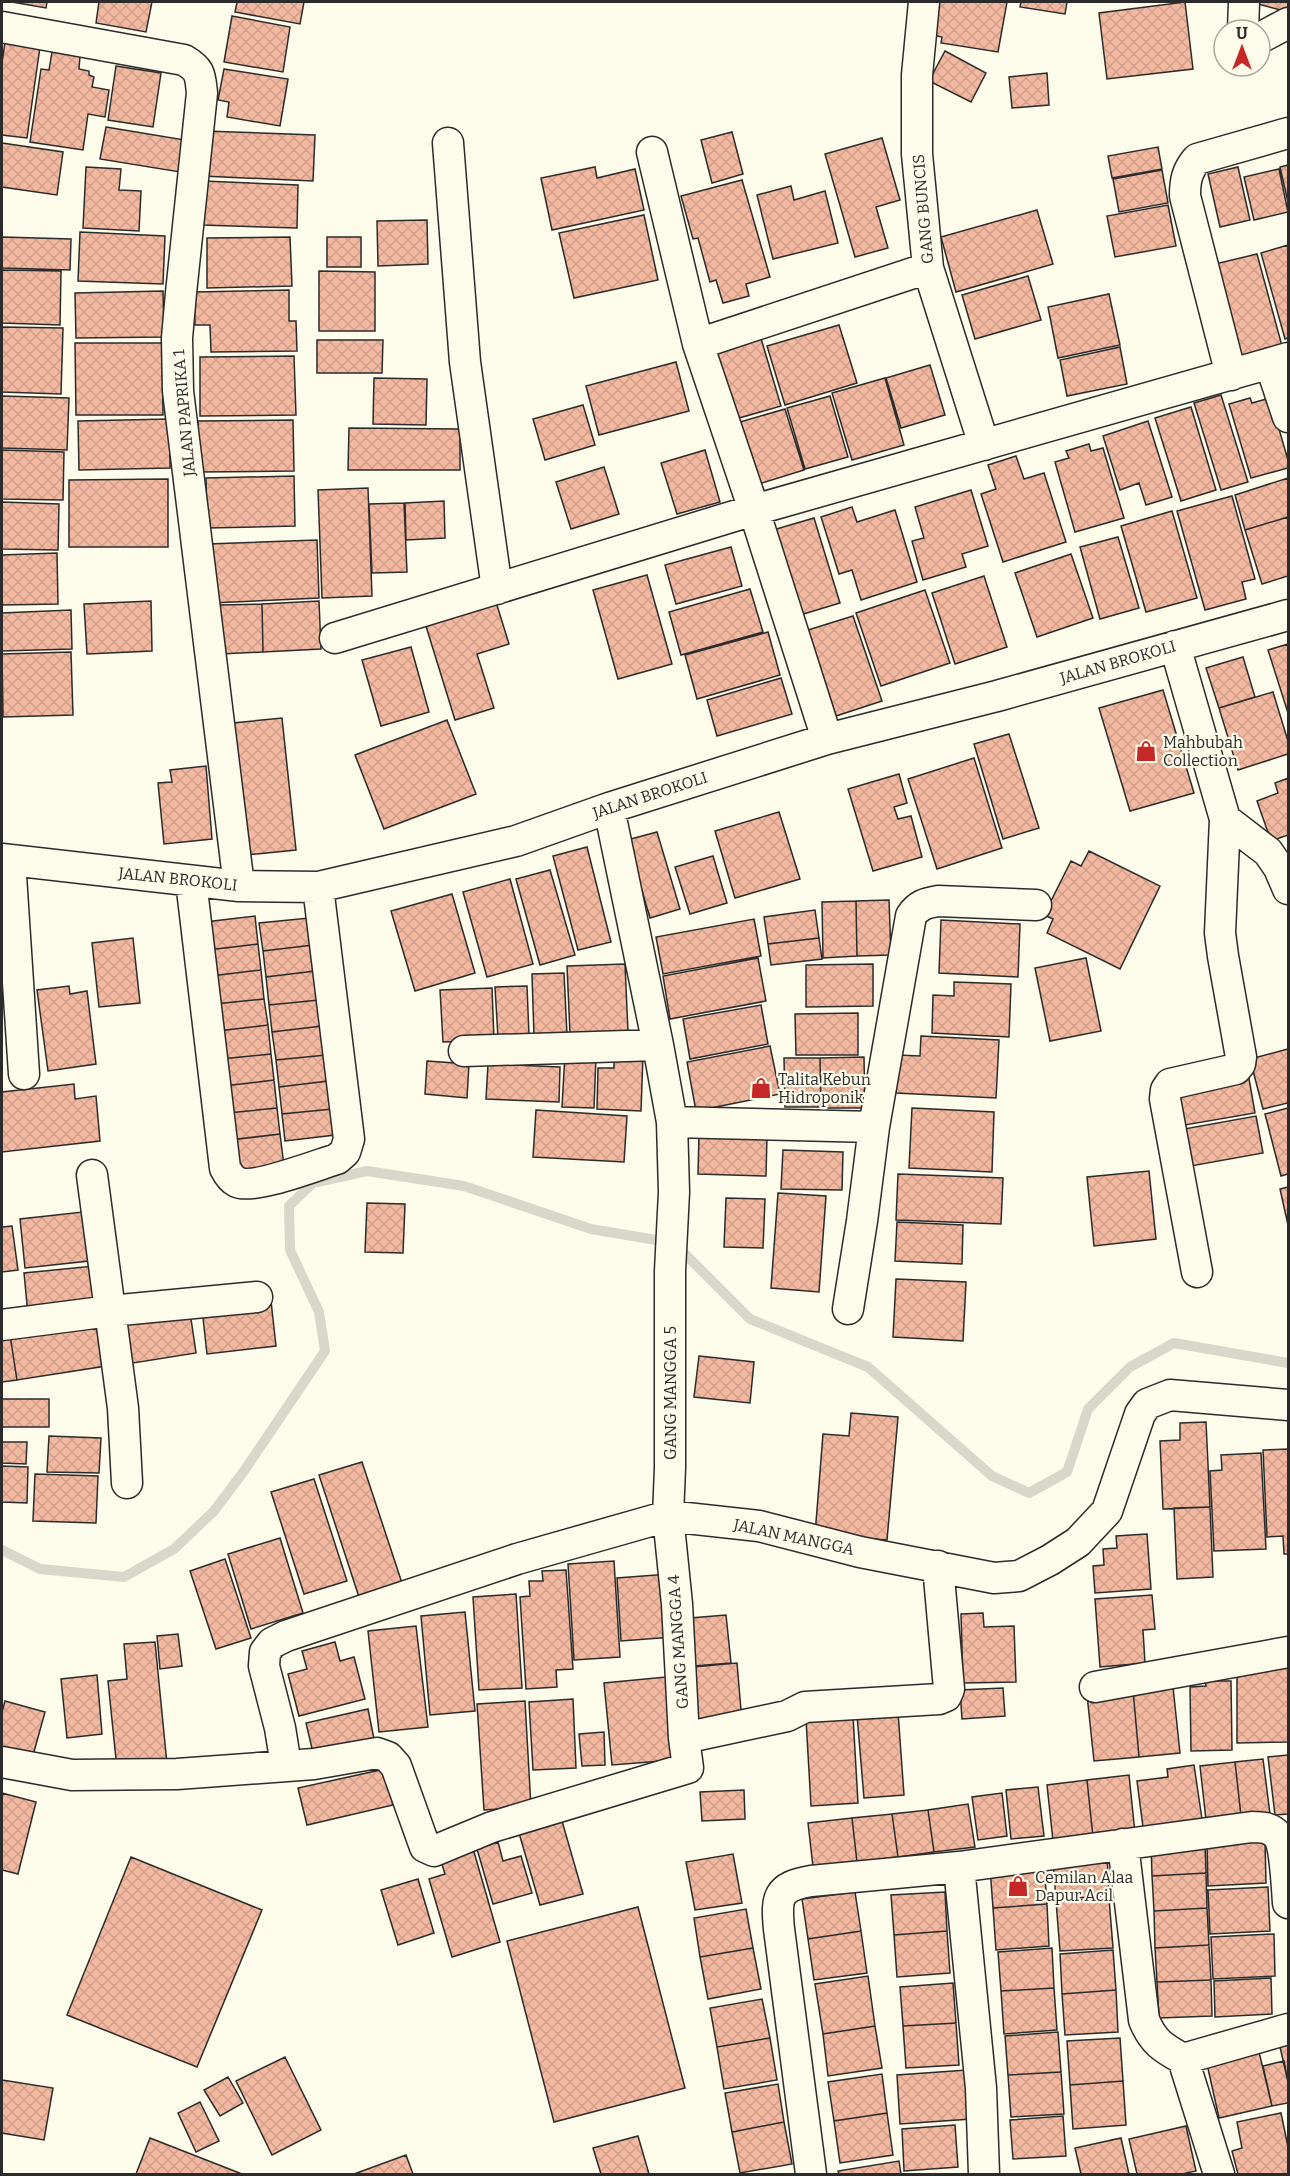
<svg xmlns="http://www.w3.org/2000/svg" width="1290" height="2176" font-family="Bitter,serif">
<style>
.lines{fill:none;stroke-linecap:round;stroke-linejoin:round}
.stream{stroke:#d8d7c9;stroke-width:10}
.building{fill:url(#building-cross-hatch);stroke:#2b2b2b;stroke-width:1.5}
.street-casing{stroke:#2b2b2b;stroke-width:33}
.street{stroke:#fdfbea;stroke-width:30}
.labels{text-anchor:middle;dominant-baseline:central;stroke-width:4.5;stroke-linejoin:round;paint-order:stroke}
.street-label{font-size:16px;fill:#2b2b2b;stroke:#fdfbea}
.poi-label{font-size:16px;fill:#2b2b2b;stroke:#fdfbea;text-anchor:start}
</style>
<defs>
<pattern id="building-cross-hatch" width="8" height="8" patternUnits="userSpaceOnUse" patternTransform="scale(1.5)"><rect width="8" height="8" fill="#f2b8a0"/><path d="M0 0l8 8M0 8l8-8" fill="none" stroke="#d09e8a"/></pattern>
</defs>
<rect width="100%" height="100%" fill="#fdfbea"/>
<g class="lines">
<path class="stream" d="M2,1550L40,1569L124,1577L174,1549L214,1511L244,1471L325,1351L319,1312L290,1250L289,1206L313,1183L367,1171L464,1186L591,1229L674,1243L750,1319L868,1367L992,1476L1029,1493L1067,1472L1088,1409L1130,1367L1174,1343L1288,1363"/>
</g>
<path class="building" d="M12,2H47L46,8Z
M99,2H152L146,32L96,23Z
M237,2H304L300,24L235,12Z
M934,2H1007L998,52L941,43L942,37L929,34Z
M1021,2H1067L1065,14L1020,7Z
M1185,2L1193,69L1107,79L1099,13Z
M1254,2H1288V12L1254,3Z
M232,16L290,27L283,72L224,62Z
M5,42L40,47L27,138L2,135V63Z
M945,51L986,73L971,102L929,81Z
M52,52L80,56L79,69L89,71V75L94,77L92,87L109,90L105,117L88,114L83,150L30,142L41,69L49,70Z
M116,66L161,73L153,127L108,120Z
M224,69L288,79L280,126L227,117L229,102L218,100Z
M1047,73L1049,105L1012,108L1009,77Z
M106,127L185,140L180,172L100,159Z
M204,131L315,135L313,181L202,176Z
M732,132L743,174L712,183L701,140Z
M882,138L900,200L876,207L888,248L855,257L825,154Z
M2,143L63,152L57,195L2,187Z
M1158,147L1162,169L1112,178L1108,156Z
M1288,165V202L1280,167Z
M86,167L121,169L119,190L141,191L139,231L83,228Z
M595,167L597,178L635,169L644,210L552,230L541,178Z
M1238,167L1250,220L1220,227L1208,174Z
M1279,169L1288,212L1254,220L1244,177Z
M1162,170L1168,203L1119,212L1113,179Z
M742,180L770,277L746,284L749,296L723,303L716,280L710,282L698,238L693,239L681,196Z
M204,181L298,185L297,228L202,225Z
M791,186L794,200L825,191L838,243L773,259L757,195Z
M1168,205L1176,246L1115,257L1107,216Z
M1037,210L1053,264L956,292L941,237Z
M644,215L658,280L574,298L559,233Z
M427,220L428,264L378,266L377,221Z
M80,232L165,236L163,284L78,281Z
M2,237L71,239L70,270L2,268Z
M290,237L292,286L207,288V238Z
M327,237H361V267H327Z
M1288,245V338L1285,339L1261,253Z
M1257,254L1282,346L1240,357L1215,264Z
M2,270L61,271L60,325L2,323Z
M319,271L375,272V331H319Z
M1028,276L1041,320L975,339L962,295Z
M289,290V321H296L297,351L211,352L210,325H195L194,292Z
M163,291L164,337L76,338L75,293Z
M1109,294L1120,345L1058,358L1048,307Z
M839,325L857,383L785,405L767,346Z
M2,327L63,328L61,394L2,392Z
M760,335L781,406L732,420L711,350Z
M317,340H383L382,373H317Z
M75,343H162L163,415H76Z
M1120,347L1127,384L1067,396L1060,360Z
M294,356L296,415L200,416V357Z
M676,362L689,411L599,435L586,386Z
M930,365L945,415L901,428L886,378Z
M374,378L427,379L426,425L373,424Z
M885,378L904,445L852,460L832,393Z
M1221,395L1248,482L1221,490L1194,403Z
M2,396L69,398L67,450L2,448Z
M830,396L848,457L805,469L787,408Z
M1250,398L1252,403L1270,398L1288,460V468L1251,478L1229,404Z
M583,405L595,445L545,460L533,419Z
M1191,407L1216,490L1181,501L1155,418Z
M785,409L804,470L759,484L740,422Z
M170,419V468L79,470L78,421Z
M293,420L294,471L198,472V421Z
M1148,421L1172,497L1146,505L1139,483L1120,490L1103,436Z
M349,428L460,429V470H348Z
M1089,444L1091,451L1103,448L1124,518L1075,532L1055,462L1069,458L1066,451Z
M2,450L64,452L63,500L2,499Z
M705,450L720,502L677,514L661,463Z
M1016,456L1024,479L1044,473L1066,542L1003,562L981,494L996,489L988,465Z
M604,467L619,514L571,529L556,482Z
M294,476L295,526L207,528L206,478Z
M1288,478V517L1245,530L1235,495Z
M168,479V547H69V480Z
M368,488L372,596L322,598L318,490Z
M971,490L988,546L962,554L966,567L923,580L912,541L924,538L915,507Z
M1232,496L1255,579L1242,582L1246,599L1205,610L1177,511Z
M444,501L445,538L406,540L405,503Z
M2,502L59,504L58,550L2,549Z
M404,503L407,572L372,573L369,504Z
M852,507L857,522L895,510L917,582L861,600L852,570L839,574L821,517Z
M1172,511L1197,598L1146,612L1121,526Z
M1288,517V576L1262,584L1245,530Z
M814,518L840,603L800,615L773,530Z
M1118,537L1139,608L1100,619L1080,547Z
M317,540L319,598L211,603L208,544Z
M731,547L742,586L676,604L665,565Z
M57,553L58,604L2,605V555Z
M1071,554L1093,618L1037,637L1015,573Z
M647,575L672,664L618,679L593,590Z
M984,576L1007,647L955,664L932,593Z
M750,589L763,632L681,655L669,612Z
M925,590L950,663L881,686L856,613Z
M151,601L152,651L87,654L84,604Z
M319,601L321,649L263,652L262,604Z
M496,602L509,644L477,654L494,708L455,720L425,623Z
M262,604L263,652L220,654L219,605Z
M71,610L72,649L2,651V613Z
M853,616L882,701L836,716L808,630Z
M768,632L780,675L697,699L685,655Z
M1288,644V713L1268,650Z
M411,647L429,712L381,726L362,660Z
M71,652L73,715L3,717L2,654Z
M1243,657L1255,697L1219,708L1206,668Z
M781,678L792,714L717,736L707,700Z
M1163,690L1194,793L1130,811L1099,708Z
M1273,692L1288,741V754L1238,770L1219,708Z
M282,718L296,850L246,855L233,723Z
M447,720L476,794L384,829L355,755Z
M1009,734L1039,828L1003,839L974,744Z
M974,758L1002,848L937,869L908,779Z
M206,766L212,839L164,844L158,783L172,782L170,770Z
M899,774L907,803L894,807L898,819L911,816L922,857L873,871L848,789Z
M1288,778V835L1271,841L1257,801L1278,793L1275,783Z
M779,812L800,879L735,898L715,831Z
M657,832L680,909L650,918L627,840Z
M587,847L611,942L578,950L553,856Z
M1089,851L1160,886L1120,969L1047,933L1053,919L1044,915L1071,861L1081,866Z
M713,856L727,903L690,914L675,867Z
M550,870L575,955L540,965L516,879Z
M510,879L533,964L487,977L463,892Z
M452,894L475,973L415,991L391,911Z
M889,900L891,955L857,956L856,901Z
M856,901L857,956L823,958L822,902Z
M815,910L819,938L768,944L764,917Z
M255,916L258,944L208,950L205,922Z
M309,918L313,945L263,951L259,923Z
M754,919L761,956L663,974L656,937Z
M941,920L1020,924L1018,977L939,973Z
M133,938L140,1003L99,1007L92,943Z
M819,938L822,959L771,965L768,944Z
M258,944L261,970L211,976L208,950Z
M313,945L315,971L266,977L263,951Z
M758,958L766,1001L670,1019L663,976Z
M1086,958L1101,1031L1050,1041L1035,968Z
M625,964L628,1032L570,1034L567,966Z
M873,964V1006L806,1007V965Z
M261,970L264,999L215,1004L211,976Z
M315,971L319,1000L269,1005L266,977Z
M564,973L567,1035L534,1036L532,974Z
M954,982L1011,984L1009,1037L932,1033L933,995L954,996Z
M69,986L70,994L87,991L96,1064L48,1071L37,990Z
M527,986L529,1036L498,1038L495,987Z
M492,988L494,1040L443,1042L440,990Z
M264,999L268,1025L218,1031L215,1004Z
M319,1000L322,1026L272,1032L269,1005Z
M761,1005L768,1044L690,1059L683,1019Z
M858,1013V1055H796L795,1014Z
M268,1025L271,1054L221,1059L218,1031Z
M322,1026L326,1055L276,1060L272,1032Z
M921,1036L999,1040L996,1098L896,1093L898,1055L920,1056Z
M770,1046L780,1094L696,1111L687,1062Z
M1288,1049V1103L1263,1109L1250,1059Z
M271,1054L274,1080L224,1086L221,1059Z
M565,1054L596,1056L594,1108L562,1107Z
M614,1054L643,1055L641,1111L597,1109L598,1068H614Z
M326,1055L328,1081L279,1087L276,1060Z
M864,1057L865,1108H821L820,1058Z
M784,1058H820L821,1107H785Z
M427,1061L469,1064L467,1098L425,1094Z
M488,1064L560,1067L559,1102L486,1099Z
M1248,1073L1255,1113L1185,1125L1178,1086Z
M274,1080L277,1108L228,1113L224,1086Z
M328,1081L332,1109L282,1114L279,1087Z
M74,1084L75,1099L96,1096L100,1141L2,1152V1092Z
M277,1108L280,1134L230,1140L228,1113Z
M912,1108L994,1112L992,1172L909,1168Z
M1288,1108V1174L1281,1176L1265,1114Z
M332,1109L335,1135L285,1141L282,1114Z
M536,1110L627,1116L624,1162L533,1157Z
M1256,1116L1263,1153L1191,1166L1184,1129Z
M280,1134L284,1166L234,1172L230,1140Z
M699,1135L767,1136L766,1176L698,1174Z
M783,1150L843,1152L842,1190L781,1189Z
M1149,1171L1156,1239L1094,1246L1087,1177Z
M898,1174L1003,1178L1001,1224L896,1220Z
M1288,1187V1225L1280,1189Z
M778,1193L826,1196L819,1292L771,1288Z
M726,1198L765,1199L763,1248L724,1247Z
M367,1203L405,1204L403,1253L365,1252Z
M83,1212L89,1261L25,1268L20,1219Z
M897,1222L963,1225L962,1264L895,1261Z
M12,1226L18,1270L2,1272V1227Z
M94,1266L98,1309L28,1315L24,1273Z
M896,1279L966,1282L963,1341L893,1337Z
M271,1301L276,1346L207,1354L202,1309Z
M190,1312L196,1353L127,1364L121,1323Z
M100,1321L106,1366L17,1380L10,1335Z
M10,1335L17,1380L2,1382V1336Z
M699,1356L754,1362L750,1403L694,1397Z
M2,1399H49V1427H2Z
M851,1413L898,1417L887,1540L815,1535L823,1434L849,1436Z
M1206,1422L1210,1507L1163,1509L1160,1441L1180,1440V1423Z
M49,1436L101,1438L99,1473L47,1472Z
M2,1442H27L26,1464L2,1463Z
M1288,1449V1554H1284L1283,1536L1267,1537L1263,1450Z
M1261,1453L1266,1549L1214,1551L1210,1471L1222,1470L1221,1455Z
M362,1462L402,1583L359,1597L319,1475Z
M2,1466L28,1467L27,1503L2,1502Z
M35,1474L98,1476L96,1523L33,1521Z
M314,1479L347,1581L304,1594L271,1492Z
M1210,1507L1213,1577L1177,1579L1174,1508Z
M1147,1534L1151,1589L1095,1593L1093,1566L1104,1565L1103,1549L1117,1548L1116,1536Z
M280,1538L303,1613L251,1629L228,1554Z
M225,1559L251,1638L216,1649L190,1571Z
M614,1561L620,1657L574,1660L568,1564Z
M566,1570L573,1669L556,1670L557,1687L526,1689L520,1597L530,1596L529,1581H543L542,1571Z
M669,1574L673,1637L621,1641L617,1578Z
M516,1594L522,1688L479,1690L473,1597Z
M1152,1595L1155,1629L1143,1630L1145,1663L1100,1667L1095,1599Z
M465,1612L475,1711L430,1715L421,1616Z
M983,1613L984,1627L1014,1626L1016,1682L963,1683L961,1614Z
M726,1615L731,1663L694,1666L690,1618Z
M416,1626L428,1727L379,1732L368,1631Z
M178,1634L182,1666L160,1669L157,1636Z
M155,1642L167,1764L117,1769L108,1681L127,1679L124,1644Z
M335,1642L340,1661L354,1657L365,1699L299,1716L288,1674L307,1669L302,1651Z
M1237,1662H1288V1742L1237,1743Z
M737,1663L742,1722L698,1726L693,1667Z
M97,1675L102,1734L67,1738L61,1679Z
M666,1677L674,1760L612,1765L604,1683Z
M1205,1681H1231L1232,1750L1191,1751L1190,1687L1206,1686Z
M1173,1687L1180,1753L1139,1757L1133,1690Z
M1003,1688L1005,1716L962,1719L960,1690Z
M1133,1690L1139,1757L1094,1761L1087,1695Z
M573,1699L576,1768L533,1770L529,1702Z
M5,1701L45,1712L32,1759L2,1750V1712Z
M525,1701L531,1807L484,1810L477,1704Z
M368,1709L375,1744L314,1757L306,1723Z
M898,1712L904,1795L864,1798L857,1715Z
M853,1716L858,1803L811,1806L806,1719Z
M604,1732L605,1765L582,1766L579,1734Z
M1288,1755V1814L1275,1815L1268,1757Z
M1263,1759L1270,1814L1241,1816L1235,1762Z
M1235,1762L1241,1816L1206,1820L1200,1766Z
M1194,1765L1202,1819L1143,1827L1137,1781L1168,1777L1167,1769Z
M385,1769L393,1805L307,1825L298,1788Z
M1129,1775L1135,1833L1093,1837L1087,1780Z
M1087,1780L1093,1837L1053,1841L1047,1785Z
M1038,1787L1044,1836L1011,1839L1006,1790Z
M744,1790L745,1819L702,1821L700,1792Z
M2,1793L36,1802L18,1874L2,1870Z
M1002,1793L1007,1836L978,1840L972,1797Z
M968,1804L975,1847L934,1852L928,1810Z
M928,1810L934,1852L898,1857L892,1814Z
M892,1814L898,1857L857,1862L852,1818Z
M852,1818L857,1862L813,1867L808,1823Z
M562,1821L583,1894L540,1905L519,1833Z
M1265,1841L1266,1883L1208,1886L1207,1843Z
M498,1842L503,1861L521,1856L532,1893L493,1904L477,1849Z
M1205,1842L1206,1873L1152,1876L1151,1844Z
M472,1845L500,1942L452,1957L429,1879L445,1874L439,1855Z
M733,1854L742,1903L695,1910L686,1862Z
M1107,1855L1109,1896L1056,1899L1053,1859Z
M131,1857L262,1910L197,2067L67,2015Z
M1044,1864L1047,1904L993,1908L990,1868Z
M1206,1873L1207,1908L1154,1911L1152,1876Z
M418,1879L434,1933L398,1945L381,1890Z
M1268,1887L1270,1931L1210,1934L1208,1890Z
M855,1892L861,1931L808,1939L802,1899Z
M945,1892L947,1931L894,1935L891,1895Z
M1109,1898L1113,1948L1060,1951L1056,1901Z
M1047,1904L1049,1946L996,1950L993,1908Z
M638,1907L685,2088L554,2122L507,1941Z
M1207,1908L1209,1945L1155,1948L1154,1911Z
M746,1909L753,1948L700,1957L694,1918Z
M861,1931L867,1973L814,1980L808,1939Z
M947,1931L950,1973L897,1977L894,1935Z
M1274,1934L1275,1976L1213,1979L1211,1937Z
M1209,1945L1211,1980L1157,1982L1155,1948Z
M753,1948L761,1989L708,1999L700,1957Z
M1052,1948L1054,1988L1001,1991L998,1952Z
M1113,1950L1116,1990L1062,1994L1060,1954Z
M868,1976L875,2026L823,2034L815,1984Z
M1271,1978L1272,2014L1215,2017L1214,1981Z
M1211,1980L1212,2016L1159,2018L1157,1982Z
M953,1983L956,2023L903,2026L900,1987Z
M1054,1988L1057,2030L1004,2034L1001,1991Z
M1116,1990L1118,2032L1065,2035L1062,1994Z
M762,1999L770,2038L717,2047L710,2008Z
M956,2023L959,2065L906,2068L903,2026Z
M875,2026L882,2068L828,2076L823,2034Z
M1058,2032L1061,2072L1008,2075L1005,2036Z
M770,2038L777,2080L724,2089L717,2047Z
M1120,2038L1123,2081L1070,2085L1067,2041Z
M1288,2045V2082L1280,2047Z
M1259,2052L1272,2106L1219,2118L1207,2064Z
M285,2057L321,2130L272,2155L236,2081Z
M1284,2061L1288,2082V2103L1272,2106L1263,2066Z
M967,2070L971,2119L900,2124L897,2075Z
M1061,2072L1064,2114L1011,2117L1008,2075Z
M882,2074L887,2113L834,2121L828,2082Z
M228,2077L243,2103L220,2116L204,2090Z
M2,2080L53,2088L44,2140L2,2133Z
M1123,2081L1126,2125L1073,2129L1070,2085Z
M778,2084L784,2122L732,2132L725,2093Z
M200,2102L219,2141L196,2152L178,2113Z
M887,2113L893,2155L840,2163L834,2121Z
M1281,2113L1288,2147V2174H1238L1232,2151L1242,2148L1237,2122Z
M1063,2116L1066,2156L1013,2159L1010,2120Z
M784,2122L792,2164L740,2173L732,2132Z
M955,2125L958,2167L904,2171L902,2129Z
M1186,2126L1196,2171L1182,2174H1137L1129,2139Z
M638,2136L649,2174H601L593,2148Z
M150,2138L242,2174H136Z
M1121,2138L1129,2174H1081L1075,2148Z
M406,2155L413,2174H354Z
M899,2161L901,2174H839L838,2171Z"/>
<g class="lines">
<defs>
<path id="street" d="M924,2L917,75V154L928,268L984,445
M2,27L184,60C201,70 200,75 202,93L181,293L177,338L178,391L239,886
M1243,30L1244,2
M1260,38L1288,23
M448,143L465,362L497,589
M652,152L698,344L754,510L827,739
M698,344L928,268
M1270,363L1288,417
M1231,375L1185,196C1185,180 1187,171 1197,159L1288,133
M335,638L754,510L1288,358
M1175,646L1225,819L1268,852L1279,868L1288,889
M2,859L239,886L318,887L516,841L609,808L827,739L997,696L1288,615
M10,860L24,1074
M191,881L225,1168C228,1174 231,1179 237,1182C253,1190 317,1165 337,1159L345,1152L349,1139L318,887
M464,1051L658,1045
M672,1122L874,1127
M92,1175L123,1408L127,1483
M1197,1272L1165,1099L1166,1090L1170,1084L1236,1069L1240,1064L1241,1057L1223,956L1220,933L1225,819
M848,1309L862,1221L874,1127L911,916C918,905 926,903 938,901L1036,905
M2,1325L110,1311L257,1297
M1095,1687L1288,1652
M684,1738L787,1716L805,1707L939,1699L946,1696L949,1689L938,1566
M2,1762L72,1775L177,1774L314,1764L377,1753L388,1757L396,1766L425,1847L434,1851L492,1827L688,1768L684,1738L677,1604L668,1516L670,1468V1271L674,1192L672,1122L658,1045L609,808
M286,1765L280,1728L264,1666L265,1652L272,1643L286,1636L517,1559L668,1516L759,1526L860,1552L994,1578L1019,1576L1050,1560L1078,1542L1107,1511L1140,1414L1147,1404L1170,1395L1288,1405
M1123,1844L1144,2020C1153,2042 1163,2048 1183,2059L1288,2029
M959,1867L1252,1827C1261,1827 1271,1827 1278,1836C1285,1846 1287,1889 1288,1903
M1183,2059L1219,2174
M811,2174L779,1929C776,1897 777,1887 811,1881L959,1867L981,2088L984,2174"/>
</defs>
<use href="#street" class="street-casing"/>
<use href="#street" class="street"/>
</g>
<defs>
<symbol id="shop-bare" viewBox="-9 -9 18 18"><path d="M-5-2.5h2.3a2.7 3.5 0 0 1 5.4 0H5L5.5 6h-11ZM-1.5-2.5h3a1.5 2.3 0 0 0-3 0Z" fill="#c62828" stroke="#fdfbea" stroke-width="2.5" paint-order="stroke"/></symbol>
</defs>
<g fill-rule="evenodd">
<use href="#shop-bare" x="1131" y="736" width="30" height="30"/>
<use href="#shop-bare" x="746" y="1073" width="30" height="30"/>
<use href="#shop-bare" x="1003" y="1871" width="30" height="30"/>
</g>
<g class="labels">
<g class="street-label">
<text transform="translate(923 209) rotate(-95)">GANG BUNCIS</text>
<text transform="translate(184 413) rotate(-95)">JALAN PAPRIKA 1</text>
<text transform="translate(1118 662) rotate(-16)">JALAN BROKOLI</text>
<text transform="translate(650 795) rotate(-18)">JALAN BROKOLI</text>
<text transform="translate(178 879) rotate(6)">JALAN BROKOLI</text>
<text transform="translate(670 1393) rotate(-90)">GANG MANGGA 5</text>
<text transform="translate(794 1537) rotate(12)">JALAN MANGGA</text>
<text transform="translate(678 1642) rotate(-94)">GANG MANGGA 4</text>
</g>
<g class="poi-label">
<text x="1163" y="742">Mahbubah<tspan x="1163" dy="18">Collection</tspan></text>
<text x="778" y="1079">Talita Kebun<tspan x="778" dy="18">Hidroponik</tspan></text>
<text x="1035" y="1877">Cemilan Alaa<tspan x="1035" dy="18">Dapur Acil</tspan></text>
</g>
</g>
<rect width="1290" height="2176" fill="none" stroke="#2b2b2b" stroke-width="6"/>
<g transform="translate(1242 48)"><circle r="28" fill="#fdfbea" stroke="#a9a89e" stroke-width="1.5"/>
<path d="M0-4.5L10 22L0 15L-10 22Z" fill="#c62828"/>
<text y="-9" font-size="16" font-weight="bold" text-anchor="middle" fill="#2b2b2b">U</text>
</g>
</svg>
